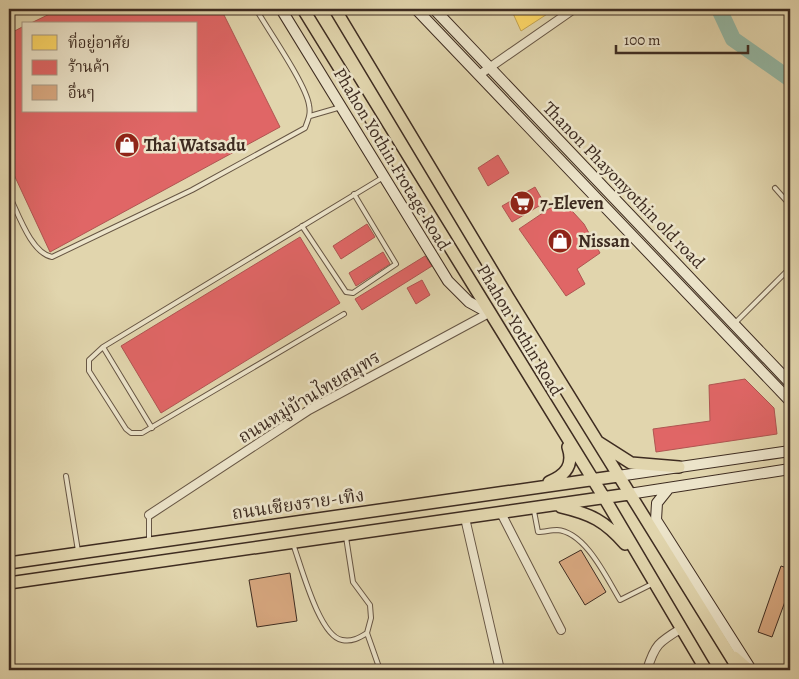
<svg xmlns="http://www.w3.org/2000/svg" width="799" height="679" font-family="Alegreya,'Noto Serif Thai',serif">
<style>
.homes{fill:#ffd966;stroke:#c5a551}
.shops{fill:#e06666;stroke:#af5551}
.lines{fill:none;stroke-linecap:round;stroke-linejoin:round}
.river{stroke:#95b9a6;stroke-width:16}
.building{fill:#d8a880;stroke:#3e2c21}
.lane-casing{stroke:#675644;stroke-width:6}
.street-casing{stroke:#675644;stroke-width:10}
.secondary-casing{stroke:#3e2c21;stroke-width:12}
.primary-casing{stroke:#3e2c21;stroke-width:14}
.lane{stroke:#ece4ca;stroke-width:4}
.street{stroke:#ece4ca;stroke-width:8}
.secondary{stroke:#ece4ca;stroke-width:10}
.primary{stroke:#e1d5ad;stroke-width:11}
.labels{text-anchor:middle;dominant-baseline:central;stroke-width:5;stroke-linejoin:round;paint-order:stroke}
.poi-label{font-size:18px;font-weight:bold;fill:#3e2c21;stroke:#ece4ca;text-anchor:start}
.street-label{font-size:18px;fill:#3e2c21;stroke:#ece4ca}
</style>
<rect width="100%" height="100%" fill="#e1d5ad"/>
<filter id="stains"><feTurbulence type="fractalNoise" baseFrequency=".004" numOctaves="4"/><feColorMatrix values="0 0 0 0 .2 0 0 0 0 .09 0 0 0 0 .02 0 0 0 .5 -.17"/></filter>
<radialGradient id="worn" r=".72"><stop offset=".6" stop-color="#630" stop-opacity="0"/><stop offset="1" stop-color="#630" stop-opacity=".3"/></radialGradient>
<path class="homes" d="M511,9H555L521,31Z"/>
<path class="shops" d="M60,9H221L280,127L50,252L9,164V34L24,26V111H196V24H29Z
M498,155L509,173L488,186L478,168Z
M535,187L544,203L512,222L502,206Z
M562,200L584,224L600,253L577,269L585,284L566,296L519,229Z
M367,224L375,237L341,259L333,246Z
M300,237L340,303L161,413L121,346Z
M383,252L390,264L356,286L349,273Z
M425,256L432,266L362,310L355,299Z
M422,280L430,295L416,304L407,288Z
M745,379L774,408L777,434L656,452L653,429L710,421L709,385Z"/>
<g class="lines">
<path class="river" d="M719,9L733,39L790,79"/>
</g>
<path class="building" d="M581,550L606,592L585,605L559,562Z
M781,566L790,569V588L772,637L758,632Z
M290,573L297,621L257,627L249,580Z"/>
<g class="lines">
<defs>
<path id="lane" d="M310,116L341,107
M775,188L790,205
M9,195C18,213 31,253 52,257L192,190L305,128C308,120 311,114 309,105C306,84 268,30 256,9
M302,226L346,292L353,293L396,264L354,194
M344,314L142,433H131L126,429L89,371V360L103,347L382,178
M735,323L790,268
M103,347L152,428
M66,476L78,551
M534,511L538,532C544,532 551,530 557,530C586,532 607,579 620,600L652,584
M149,515V540
M346,537L353,582L370,605L371,618L367,633L380,670
M293,544C301,565 319,636 342,640C352,642 359,638 367,633"/>
<path id="street" d="M479,75L574,9
M501,513L561,630
M149,515L309,410L489,313
M465,518L500,670
M647,670C655,644 659,642 682,628"/>
<path id="secondary" d="M281,9L448,281L469,302L489,313
M416,9L790,401
M434,9L790,383
M618,476L790,451
M669,488L657,503L656,520L750,668
M629,494L790,469"/>
<path id="primary" d="M303,9L605,499L706,670
M335,9L508,297L739,670
M598,442L631,463L679,467
M549,482C566,475 574,465 568,447
M561,507C591,514 605,521 625,544
M9,563L618,476
M9,583L629,494
M734,657L749,670"/>
</defs>
<use href="#lane" class="lane-casing"/>
<use href="#street" class="street-casing"/>
<use href="#secondary" class="secondary-casing"/>
<use href="#primary" class="primary-casing"/>
<use href="#lane" class="lane"/>
<use href="#street" class="street"/>
<use href="#secondary" class="secondary"/>
<use href="#primary" class="primary"/>
</g>
<defs>
<symbol id="shop-disc" viewBox="-11 -11 22 22"><circle r="9.5" fill="#8f2418" stroke="#ece4ca"/><path d="M-5-2.5h2.3a2.7 3.5 0 0 1 5.4 0H5L5.5 6h-11ZM-1.5-2.5h3a1.5 2.3 0 0 0-3 0Z" fill="#fff"/></symbol>
<symbol id="supermarket-disc" viewBox="-11 -11 22 22"><circle r="9.5" fill="#8f2418" stroke="#ece4ca"/><path d="M-6-5.5h2.5l.6 2H6L4.5 2H-2.5L-4.4-4H-6ZM-1.5 3.2a1.3 1.3 0 1 0 .1 0ZM3 3.2a1.3 1.3 0 1 0 .1 0Z" fill="#fff"/></symbol>
</defs>
<g fill-rule="evenodd">
<use href="#shop-disc" x="113" y="131" width="28" height="28"/>
<use href="#supermarket-disc" x="508" y="189" width="28" height="28"/>
<use href="#shop-disc" x="546" y="227" width="28" height="28"/>
</g>
<g class="labels">
<g class="poi-label">
<text x="144" y="145">Thai Watsadu</text>
<text x="540" y="203">7-Eleven</text>
<text x="578" y="241">Nissan</text>
</g>
<g class="street-label">
<text transform="translate(392 159) rotate(59)">Phahon Yothin Frotage Road</text>
<text transform="translate(624 185) rotate(46)">Thanon Phayonyothin old road</text>
<text transform="translate(520 330) rotate(59)">Phahon Yothin Road</text>
<text transform="translate(309 397) rotate(-31)">ถนนหมู่บ้านไทยสมุทร</text>
<text transform="translate(298 504) rotate(-8)">ถนนเชียงราย-เทิง</text>
</g>
</g>
<rect width="799" height="679" fill="none" stroke="#e1d5ad" stroke-width="30"/>
<rect x="10" y="10" width="779" height="659" fill="none" stroke="#3e2c21" stroke-width="2.5"/>
<rect x="15" y="15" width="769" height="649" fill="none" stroke="#3e2c21"/>
<rect x="22" y="22" width="175" height="90" fill="#ece4ca" stroke="#a69a86"/>
<rect x="32" y="35" width="25" height="15" fill="#ffd966" stroke="#a69a86"/>
<text x="68" y="48" font-size="15" fill="#3e2c21">ที่อยู่อาศัย</text>
<rect x="32" y="60" width="25" height="15" fill="#e06666" stroke="#a69a86"/>
<text x="68" y="72" font-size="15" fill="#3e2c21">ร้านค้า</text>
<rect x="32" y="85" width="25" height="15" fill="#d8a880" stroke="#a69a86"/>
<text x="68" y="98" font-size="15" fill="#3e2c21">อื่นๆ</text>
<path d="M616 45v8h132v-8" fill="none" stroke="#3e2c21" stroke-width="2.5"/>
<text x="624" y="45" font-size="15" fill="#3e2c21" stroke="#ece4ca" stroke-width="4" paint-order="stroke">100 m</text>
<rect width="100%" height="100%" filter="url(#stains)"/>
<rect width="100%" height="100%" fill="url(#worn)"/>
</svg>
